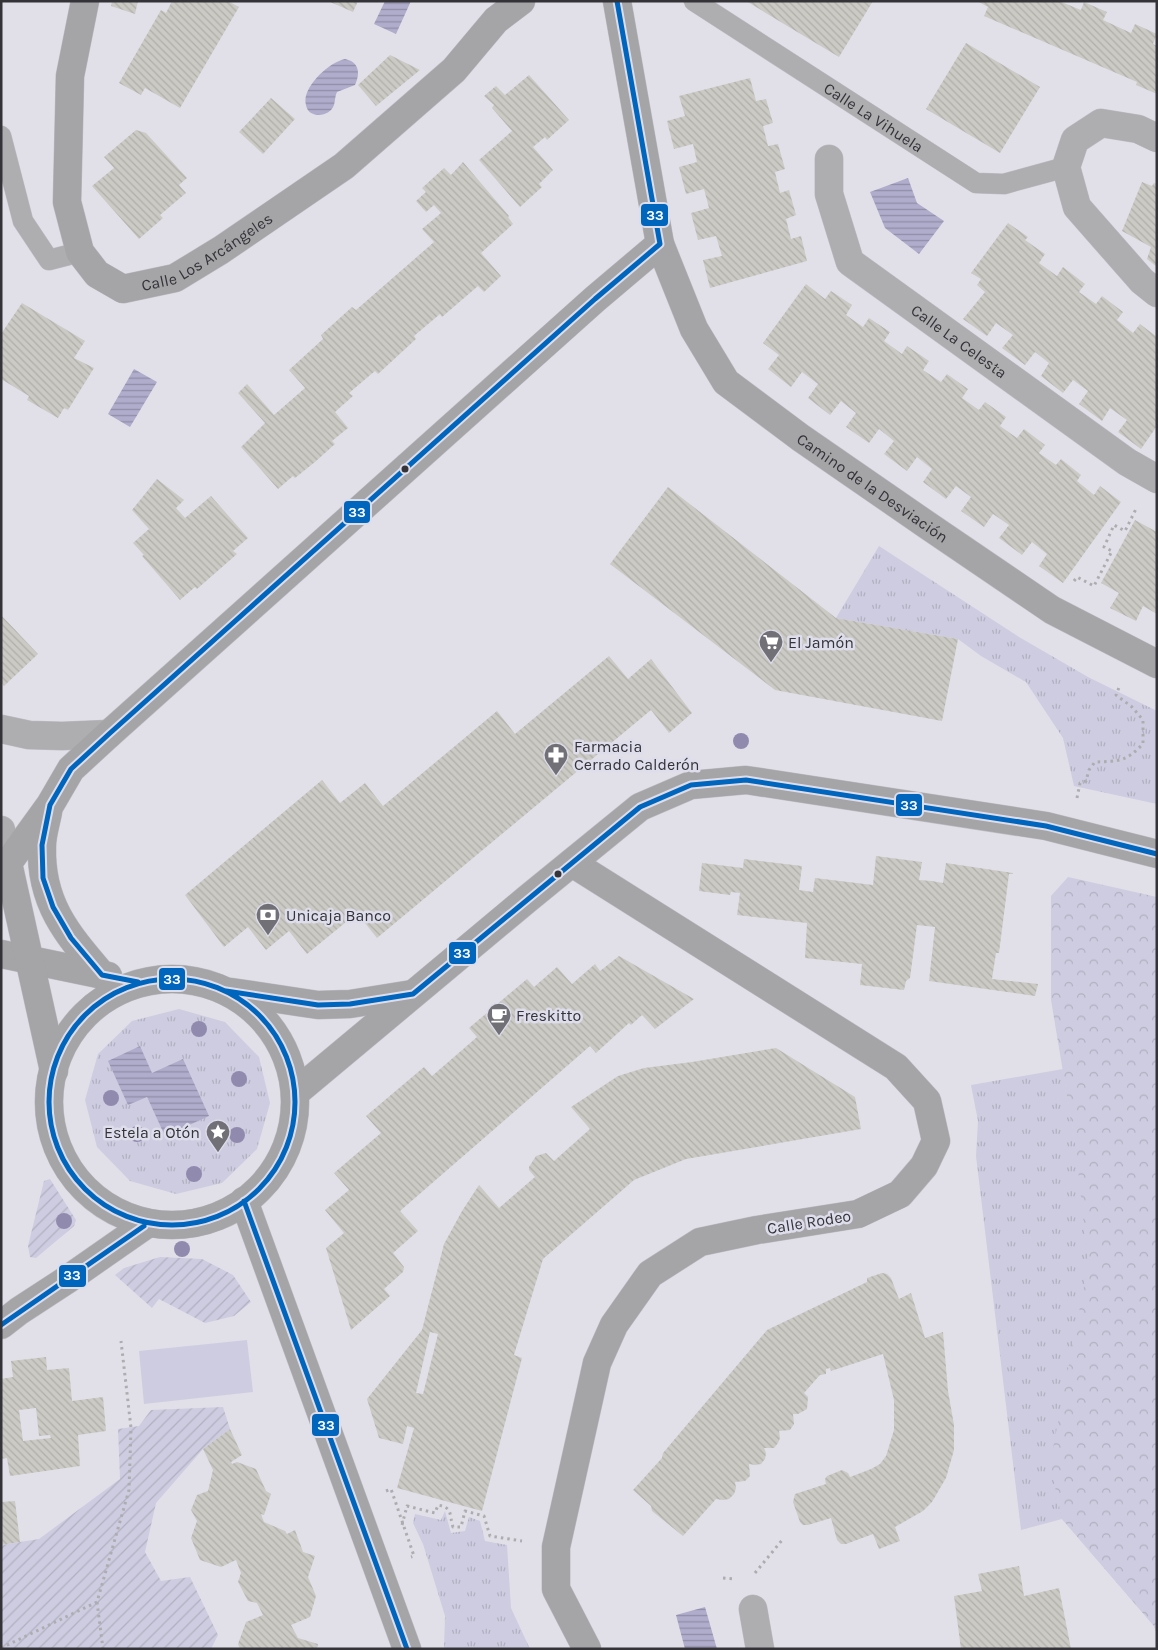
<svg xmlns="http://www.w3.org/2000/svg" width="1158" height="1650" font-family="Karla,sans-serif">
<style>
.grass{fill:url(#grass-tufts);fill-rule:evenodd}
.park{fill:url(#park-crowns)}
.garden{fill:url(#garden-furrows)}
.pitch{fill:#cecce0}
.water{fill:url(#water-rules)}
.building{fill:url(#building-back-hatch);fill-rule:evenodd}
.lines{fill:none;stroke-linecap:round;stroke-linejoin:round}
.lane-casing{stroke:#bfbec4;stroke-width:21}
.street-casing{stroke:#bfbec4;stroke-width:29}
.secondary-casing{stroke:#bfbec4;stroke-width:29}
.path{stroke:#adadb0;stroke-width:3;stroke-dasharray:2.5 4;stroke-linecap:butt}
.lane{stroke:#aeaeb1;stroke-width:20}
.street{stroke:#aeaeb1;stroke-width:28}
.secondary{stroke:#a5a4a7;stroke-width:28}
.bus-1-casing{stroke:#deddeb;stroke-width:9}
.bus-1{stroke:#0065bd;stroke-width:5}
.tree{fill:#908aae}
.bus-dot{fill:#333338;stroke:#deddeb;stroke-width:2}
.labels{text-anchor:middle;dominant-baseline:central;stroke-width:5;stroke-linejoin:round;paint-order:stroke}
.street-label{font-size:16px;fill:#333338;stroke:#deddeb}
.poi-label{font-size:16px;fill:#333338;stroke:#deddeb;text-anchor:start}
.line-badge{stroke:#deddeb;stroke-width:2}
.badge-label{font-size:14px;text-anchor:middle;font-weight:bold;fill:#fff}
</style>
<defs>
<pattern id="grass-tufts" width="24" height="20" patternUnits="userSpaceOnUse" patternTransform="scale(1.25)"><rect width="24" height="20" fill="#cecce0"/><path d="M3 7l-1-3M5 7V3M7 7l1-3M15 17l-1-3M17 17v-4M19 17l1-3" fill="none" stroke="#b1b0c1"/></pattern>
<pattern id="park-crowns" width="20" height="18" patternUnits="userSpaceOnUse" patternTransform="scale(1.25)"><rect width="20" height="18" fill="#cecce0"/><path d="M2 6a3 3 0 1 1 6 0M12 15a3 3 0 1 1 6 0" fill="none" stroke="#b1b0c1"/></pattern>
<pattern id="garden-furrows" width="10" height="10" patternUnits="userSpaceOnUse" patternTransform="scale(1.25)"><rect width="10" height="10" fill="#cecce0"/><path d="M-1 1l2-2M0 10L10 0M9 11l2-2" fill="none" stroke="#b1b0c1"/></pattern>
<pattern id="water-rules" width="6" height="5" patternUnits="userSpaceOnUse" patternTransform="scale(1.25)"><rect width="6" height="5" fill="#afaccc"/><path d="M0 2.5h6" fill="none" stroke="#8f8da7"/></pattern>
<pattern id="building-back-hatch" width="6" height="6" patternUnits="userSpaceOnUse" patternTransform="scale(1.25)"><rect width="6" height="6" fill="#cccac4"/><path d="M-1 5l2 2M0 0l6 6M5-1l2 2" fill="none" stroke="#b0aea9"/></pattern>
</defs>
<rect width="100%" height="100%" fill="#e1e0e8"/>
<path class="grass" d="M879,546L1019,637L1088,677L1157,711V804L1074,786L1063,738L1026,682L981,656L958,639L836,618Z
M179,1009L225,1022L259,1057L270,1103L257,1149L222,1183L176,1194L130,1181L97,1147L85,1100L98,1054L132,1021ZM147,1097L209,1115L165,1135Z
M1063,1069L1157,1634L1154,1626L1062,1519L1021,1530L976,1156L978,1121L971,1085Z
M445,1511L451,1533L465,1531L469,1517L480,1521L485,1541L507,1545L511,1608L530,1649H444L445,1616L423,1544L413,1523L415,1514L441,1520Z"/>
<path class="park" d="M1068,877L1157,897V1634L1154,1626L1062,1519L1050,1464L1088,1265L1076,1150L1051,1000V896Z"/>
<path class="garden" d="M50,1179L76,1220L74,1226L36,1258L30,1257L28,1246L44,1181Z
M160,1257L202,1259L233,1275L251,1302L234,1316L205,1323L159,1299L152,1308L115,1275L124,1268Z
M223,1407L230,1429L203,1449L156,1503L145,1552L161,1581L190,1577L218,1635L211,1649H1V1545L39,1539L120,1479L118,1429L139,1426L151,1410Z"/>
<path class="pitch" d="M247,1340L253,1392L144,1404L139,1351Z"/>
<path class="water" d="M385,1H411L396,34L374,24Z
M345,59C360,62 360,74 355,85L337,92C334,98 336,105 331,110C327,114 322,115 317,115C311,114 307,111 306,105C301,88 329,62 345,59Z
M908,178L917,203L944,221L919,254L885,228L870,192Z
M134,369L157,382L130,427L108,414Z
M140,1046L152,1073L183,1059L209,1116L165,1136L147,1097L128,1105L108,1061Z
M705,1607L717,1649H685L676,1615Z"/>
<path class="building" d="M112,1H138L135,14L111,6Z
M172,1H228L239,7L180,108L145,88L141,95L119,83L161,10L166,13Z
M328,1H358L353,12Z
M746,1H873L839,57Z
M977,1H1059L1081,10L1084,2L1107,12L1103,20L1131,33L1135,24L1157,34L1153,44L1157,46V94L1136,85L1137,82L984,16L988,7Z
M966,43L1040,87L1000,153L926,109Z
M390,55L420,70L376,106L358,85Z
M529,75L569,120L547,140L545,137L533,147L553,170L539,184L542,187L520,207L479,160L512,131L492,108L494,105L484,96L496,86L505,95Z
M750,78L756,101L766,99L773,123L763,126L768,146L778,144L785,169L775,172L780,193L789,190L796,215L786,219L791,239L801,236L807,261L710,288L703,260L722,256L716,236L698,240L691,213L709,208L704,189L686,194L679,167L697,162L693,144L674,149L667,121L685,116L679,96Z
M271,98L295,119L263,154L239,132Z
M136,130L146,133L187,178L179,185L186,193L160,215L163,218L139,239L92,186L114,168L104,157Z
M463,162L509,216L508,217L513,224L481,253L501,276L484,292L478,286L442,317L440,314L414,336L416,339L378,374L375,371L349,393L353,396L335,412L348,428L332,441L335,444L315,462L295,478L293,476L278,489L241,447L265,423L238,393L247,384L274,415L305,388L289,370L323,339L321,335L352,307L356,310L434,242L422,229L441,213L434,205L426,212L416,201L426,192L422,188L444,168L451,175Z
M1142,182L1152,186L1154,183L1157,184V267L1147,259L1151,247L1122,231Z
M1008,223L1028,237L1025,240L1045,254L1039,263L1057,276L1063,267L1085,284L1079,292L1096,304L1102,296L1123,312L1117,320L1133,333L1140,324L1157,337V426L1141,449L1118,432L1127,420L1110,408L1102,421L1079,404L1088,391L1073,380L1063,393L1041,376L1049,363L1035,352L1025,365L1002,348L1013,335L996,323L987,336L963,319L985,292L977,285L981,279L971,273Z
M806,284L825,299L831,291L852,305L846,315L863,327L869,318L890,332L884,341L902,354L907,346L929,361L923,370L941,382L947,374L968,389L962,398L979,410L985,402L1006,417L1000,426L1017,438L1024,429L1045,445L1039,453L1056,465L1061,459L1081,475L1077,481L1094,495L1100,486L1121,502L1063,583L1039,566L1047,554L1032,542L1022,555L999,538L1009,525L993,514L984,527L961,511L971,497L956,486L946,499L923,482L932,469L917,457L907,471L884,454L894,441L879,429L869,443L846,427L856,413L841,401L830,415L808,398L818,384L802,372L791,387L768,369L779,355L763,343Z
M22,303L85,341L74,358L94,368L68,410L64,408L58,418L27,400L29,396L1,379V334Z
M157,479L184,500L176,508L185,518L211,496L248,538L233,551L237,554L197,589L195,587L180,600L142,556L144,555L133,543L149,529L132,510Z
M668,487L836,618L958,639L942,721L775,690L610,564Z
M1135,520L1157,532V614L1143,606L1136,621L1110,608L1119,593L1101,583Z
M1,615L38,654L4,686L1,682Z
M609,656L628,679L651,659L692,713L669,733L651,710L377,938L357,913L307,954L289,931L266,950L248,927L224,947L185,895L322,780L340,803L365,783L383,806L497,711L515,734Z
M876,856L922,862L919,880L932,881L943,883L946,863L1013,873V874H1009L999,953H996L992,979L1038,984L1035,996L929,981L935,927L917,925L910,978L906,981L904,990L860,985L862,964L805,958L807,923L737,915L740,893L731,892L730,895L699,891L702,863L743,868L744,859L802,866L799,890L813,892L815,878L873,885Z
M619,956L694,999L655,1029L642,1015L631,1025L629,1023L596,1053L590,1046L400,1211L418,1231L393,1253L404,1267L403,1272L384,1289L390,1296L351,1330L326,1248L344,1233L325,1210L349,1190L334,1173L381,1133L366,1116L424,1067L432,1076L454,1057L477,1037L469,1028L527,979L534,987L557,967L572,984L595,964L600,971Z
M776,1048L855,1097L861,1129L686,1159L634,1180L543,1259L514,1355L522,1358L482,1511L397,1488L414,1428L407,1426L403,1444L379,1438L367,1399L422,1330L444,1244L462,1211L479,1185L499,1208L535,1177L529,1170V1167L536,1156L546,1153L554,1161L590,1129L571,1107L618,1076L644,1068L692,1062ZM430,1332L438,1334L423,1394L416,1393Z
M882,1273L887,1274L891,1278L899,1299L911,1293L925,1338L943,1332L948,1391L954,1425V1450L946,1478L932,1502L923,1511L895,1527L900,1541L879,1549L873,1534L846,1544H841L837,1540L831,1518L808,1525H803L800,1522L793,1502L795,1494L826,1484L825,1479L827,1476L842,1470L848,1473L850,1477L871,1469L880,1464L886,1456L894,1430V1400L883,1354L831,1371L830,1368L826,1369V1374L820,1375L804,1393L808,1397L807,1409L798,1414H793L794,1424L790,1430L779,1431L780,1438L778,1443L774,1448H764L766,1453L765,1459L761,1464L755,1465L749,1464L750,1476L745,1481L735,1482L736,1488L734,1494L729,1499L723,1500L716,1499L683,1536L652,1511L651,1506L633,1490L662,1458L663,1453L767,1330L867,1282V1278Z
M46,1357L47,1370L69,1368L72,1401L103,1397L106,1431L78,1435L80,1466L10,1476L7,1458L1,1459V1379L13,1377L11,1361ZM36,1408L39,1436L50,1435L51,1438L23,1441L19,1410Z
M230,1429L242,1455L231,1462L232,1464L237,1462L256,1469L266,1491L271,1494L264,1515L261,1514L264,1522L285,1531L287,1534L295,1530L303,1552L315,1556L308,1577L316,1596L310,1617L291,1625L298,1638L318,1644L317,1649H240L238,1644L246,1622L263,1615L257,1603L248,1601L238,1582L241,1573L236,1560L221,1567L200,1560L191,1538L197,1521L191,1510L197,1495L208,1491L213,1470L203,1449Z
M15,1501L20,1542L1,1545V1502Z
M1019,1566L1024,1596L1059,1588L1071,1649H961L954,1596L982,1591L978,1574Z"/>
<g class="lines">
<defs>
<g id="lane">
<path id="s1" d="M694,1L976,183L1004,184L1066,167"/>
<path d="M1,136L23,221L49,260L80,252"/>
</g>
<g id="street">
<path d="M1157,138L1138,129L1101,123L1075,140L1066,167L1077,207L1142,281L1157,293"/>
<path id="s2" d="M829,159V194L850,262L1127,462L1157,479"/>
<path d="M1,729L29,735L62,736L109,734"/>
<path d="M1,830L8,863"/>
<path d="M753,1609L760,1649"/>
</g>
<g id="secondary">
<path id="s3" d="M85,1L70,76L67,202L80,252L97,274L123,289L175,278L221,250L344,166L454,70L496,20L521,1"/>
<path id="s4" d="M617,1L660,244L694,329L726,382L801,438L927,525L1052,610L1157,664"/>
<path d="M48,812C46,823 42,835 42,846C40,903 67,934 102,975"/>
<path d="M572,863L896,1067L927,1101L936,1141L924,1166L900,1194L858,1214L757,1230L700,1242L650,1274L614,1325L597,1363L556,1547V1589L587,1649"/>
<path d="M1,954L108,976"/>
<circle cx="172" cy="1102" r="123"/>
<path d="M231,992L318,1005L350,1004L412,994"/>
<path d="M54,1071L8,863L50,805L71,769L109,734L595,299L660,244"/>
<path d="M295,1093L526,900L640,807L691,785L746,780L1046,826L1157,854"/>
<path d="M244,1201L407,1649"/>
<path d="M1,1325L19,1311L68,1279L144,1226"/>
</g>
</defs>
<use href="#lane" class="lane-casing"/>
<use href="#street" class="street-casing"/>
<use href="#secondary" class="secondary-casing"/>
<path class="path" d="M1074,581L1077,577L1094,586L1112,551L1104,547L1114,525L1125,531L1137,507
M1077,798L1080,783L1086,781L1089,770L1095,762C1120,761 1125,762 1143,744V720L1132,707L1116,695L1120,685
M386,1491L391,1489L414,1556L411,1557
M402,1525L407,1506L435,1513L438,1505C453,1508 449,1514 453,1527H461L465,1511L484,1516L490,1536L522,1541
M755,1573L783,1539
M723,1578L734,1579
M97,1602L103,1649
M1,1648L97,1602L129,1490L131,1428L121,1341"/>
<use href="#lane" class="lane"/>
<use href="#street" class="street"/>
<use href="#secondary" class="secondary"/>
<defs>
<path id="bus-1" d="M49 1102a123 123 0 1 1 246 0a123 123 0 1 1-246 0Z
M138,982L102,975L71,938L53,907L43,878L42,845L50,805L71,769L109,734L595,299L660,244L617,1
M226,991L318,1005L350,1004L413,994L640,807L691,785L746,780L1046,826L1157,854
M244,1201L407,1649
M1,1325L144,1226"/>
</defs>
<use href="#bus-1" class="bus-1-casing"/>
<use href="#bus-1" class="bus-1"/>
</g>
<g class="tree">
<circle cx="741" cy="741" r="8"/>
<circle cx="199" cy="1029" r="8"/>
<circle cx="239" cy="1079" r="8"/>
<circle cx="111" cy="1098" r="8"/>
<circle cx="137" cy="1134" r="8"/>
<circle cx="237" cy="1135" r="8"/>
<circle cx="194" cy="1174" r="8"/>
<circle cx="64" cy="1221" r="8"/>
<circle cx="182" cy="1249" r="8"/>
</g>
<defs>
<symbol id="supermarket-pin" viewBox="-11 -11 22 30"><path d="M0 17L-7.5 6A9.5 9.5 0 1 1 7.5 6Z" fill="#707076" stroke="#deddeb"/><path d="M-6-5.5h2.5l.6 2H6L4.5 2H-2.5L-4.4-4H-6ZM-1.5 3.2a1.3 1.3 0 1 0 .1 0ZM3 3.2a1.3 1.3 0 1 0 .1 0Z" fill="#fff"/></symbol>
<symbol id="pharmacy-pin" viewBox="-11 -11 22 30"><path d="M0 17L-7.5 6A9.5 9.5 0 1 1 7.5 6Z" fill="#707076" stroke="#deddeb"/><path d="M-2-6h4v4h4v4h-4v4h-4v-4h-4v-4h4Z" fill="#fff"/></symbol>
<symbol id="bank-pin" viewBox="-11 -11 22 30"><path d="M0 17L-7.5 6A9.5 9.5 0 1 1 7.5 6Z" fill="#707076" stroke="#deddeb"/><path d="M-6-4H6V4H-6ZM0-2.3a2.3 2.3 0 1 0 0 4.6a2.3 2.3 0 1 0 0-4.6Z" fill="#fff"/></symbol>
<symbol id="cafe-pin" viewBox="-11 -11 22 30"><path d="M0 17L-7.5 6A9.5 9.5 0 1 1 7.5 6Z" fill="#707076" stroke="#deddeb"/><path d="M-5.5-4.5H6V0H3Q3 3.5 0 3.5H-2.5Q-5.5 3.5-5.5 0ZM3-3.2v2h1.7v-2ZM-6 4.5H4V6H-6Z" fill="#fff"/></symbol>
<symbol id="sight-pin" viewBox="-11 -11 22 30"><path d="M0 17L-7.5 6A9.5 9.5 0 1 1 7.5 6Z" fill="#707076" stroke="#deddeb"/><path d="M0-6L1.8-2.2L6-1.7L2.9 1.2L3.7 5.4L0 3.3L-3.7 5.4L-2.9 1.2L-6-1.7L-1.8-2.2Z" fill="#fff"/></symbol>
</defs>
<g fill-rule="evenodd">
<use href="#supermarket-pin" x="757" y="628" width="28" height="38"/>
<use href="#pharmacy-pin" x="542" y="741" width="28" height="38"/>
<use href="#bank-pin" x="254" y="901" width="28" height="38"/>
<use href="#cafe-pin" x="485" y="1001" width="28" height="38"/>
<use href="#sight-pin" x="204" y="1118" width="28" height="38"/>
</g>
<g class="bus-dot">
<circle cx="405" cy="469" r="4.5"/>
<circle cx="558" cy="874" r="4.5"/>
</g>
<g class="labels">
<g class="street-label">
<text stroke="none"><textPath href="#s1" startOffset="214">Calle La Vihuela</textPath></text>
<text stroke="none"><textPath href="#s3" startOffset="405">Calle Los Arcángeles</textPath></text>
<text stroke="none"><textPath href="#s2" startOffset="241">Calle La Celesta</textPath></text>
<text stroke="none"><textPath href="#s4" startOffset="581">Camino de la Desviación</textPath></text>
<text transform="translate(809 1222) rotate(-9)">Calle Rodeo</text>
</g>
<g class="poi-label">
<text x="788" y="642">El Jamón</text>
<text x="574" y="746">Farmacia<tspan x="574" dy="18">Cerrado Calderón</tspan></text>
<text x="286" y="915">Unicaja Banco</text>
<text x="516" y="1015">Freskitto</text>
<text x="200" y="1132" text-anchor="end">Estela a Otón</text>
</g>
</g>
<g class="line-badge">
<rect x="640" y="203" width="29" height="24" rx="5" fill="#0065bd"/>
<rect x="343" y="500" width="28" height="24" rx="5" fill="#0065bd"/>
<rect x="895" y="793" width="28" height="24" rx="5" fill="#0065bd"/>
<rect x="448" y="941" width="29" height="24" rx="5" fill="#0065bd"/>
<rect x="158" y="967" width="28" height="24" rx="5" fill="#0065bd"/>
<rect x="58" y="1264" width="29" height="24" rx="5" fill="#0065bd"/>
<rect x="311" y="1413" width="29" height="24" rx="5" fill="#0065bd"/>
</g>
<g class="badge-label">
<text x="655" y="220">33</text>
<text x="357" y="517">33</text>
<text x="909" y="810">33</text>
<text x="462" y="958">33</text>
<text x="172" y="984">33</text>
<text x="72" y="1280">33</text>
<text x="326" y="1430">33</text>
</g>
<rect width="1158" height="1650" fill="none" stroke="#333338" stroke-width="5"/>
</svg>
